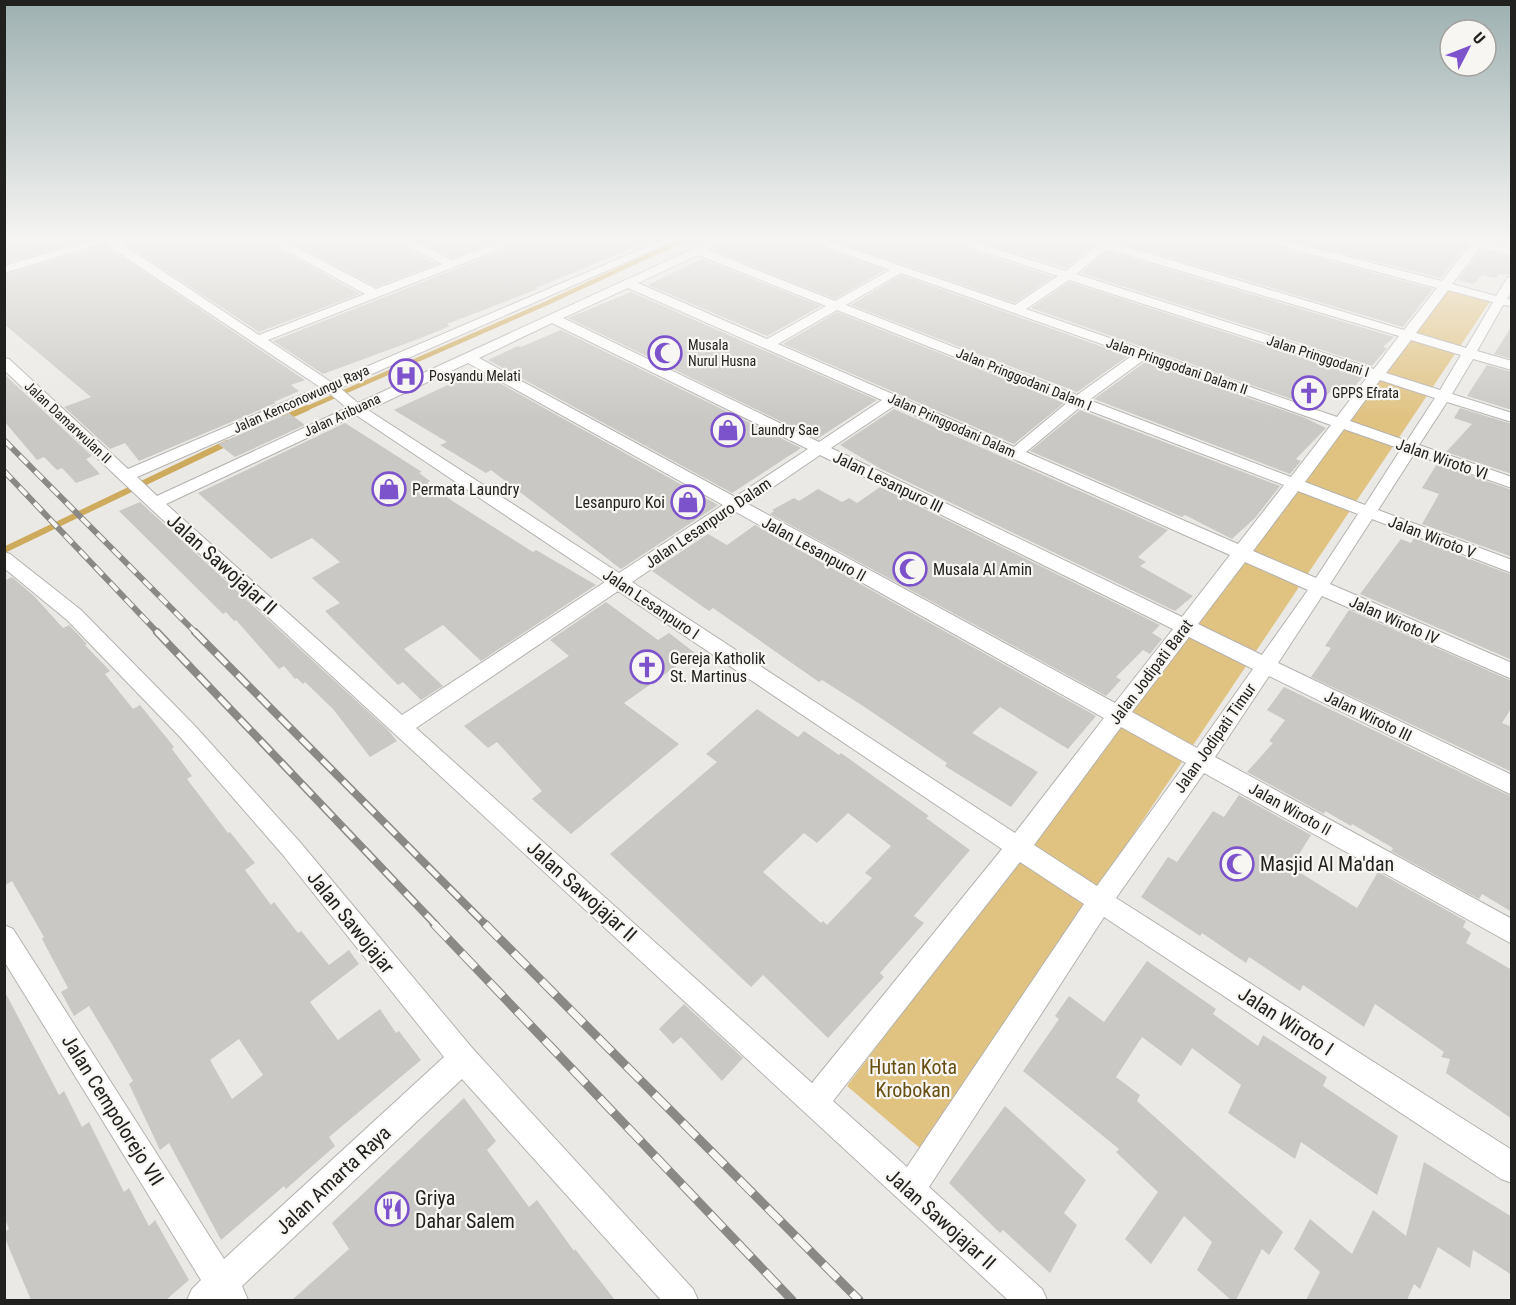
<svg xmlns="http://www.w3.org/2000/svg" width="1516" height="1305" font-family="'Roboto Condensed',sans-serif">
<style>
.green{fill:#e0c281}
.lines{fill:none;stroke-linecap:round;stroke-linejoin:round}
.stream-far1{stroke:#ceab5c;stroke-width:4.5}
.stream{stroke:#ceab5c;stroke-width:6}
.building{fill:#cac8c4;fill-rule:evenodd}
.street-casing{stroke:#b4b2af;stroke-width:2}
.street{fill:#fff;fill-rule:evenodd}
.rail-far2-casing{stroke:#8a8986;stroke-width:6}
.rail-far1-casing{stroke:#8a8986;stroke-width:8}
.rail-casing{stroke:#8a8986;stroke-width:9}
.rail-far2{stroke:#f8f6f3;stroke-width:4;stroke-dasharray:11;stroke-linecap:butt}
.rail-far1{stroke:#f8f6f3;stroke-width:5;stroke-dasharray:15;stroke-linecap:butt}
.rail{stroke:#f8f6f3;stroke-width:7;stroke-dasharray:20;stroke-linecap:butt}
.labels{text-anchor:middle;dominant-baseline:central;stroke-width:4.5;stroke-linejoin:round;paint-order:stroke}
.far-poi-label{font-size:14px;fill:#21211f;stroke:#f8f6f3;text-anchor:start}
.far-street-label{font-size:14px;fill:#21211f;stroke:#f8f6f3}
.street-label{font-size:16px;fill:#21211f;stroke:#f8f6f3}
.poi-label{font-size:16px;fill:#21211f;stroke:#f8f6f3;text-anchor:start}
.near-street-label{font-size:20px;fill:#21211f;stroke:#f8f6f3}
.near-poi-label{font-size:20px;fill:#21211f;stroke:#f8f6f3;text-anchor:start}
.near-park-label{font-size:20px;fill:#674f11;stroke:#f8f6f3}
</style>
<rect width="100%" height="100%" fill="#ebe9e5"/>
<path class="green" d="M1448,289L1491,300L922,1150L847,1086Z"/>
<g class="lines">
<path class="stream-far1" d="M303,410L547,303L687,238"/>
<path class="stream" d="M284,418L307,408
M4,550L227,443"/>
</g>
<path class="building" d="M4,238H92L4,264Z
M116,238H264L266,242L360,294L259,332Z
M283,238H392L394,242L436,264L376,287Z
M411,238H505L452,258Z
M526,238H658L536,288L538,289L447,324L450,326L421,338L323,374L273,341L524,242Z
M733,238H804L806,242L885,270L835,299L712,250Z
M825,238H944L946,242L1053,277L1015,303Z
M967,238H1077L1079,242L1092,247L1066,268Z
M1119,238H1256L1259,242L1433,289L1403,327L1117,242Z
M1282,238H1446L1448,242L1466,246L1441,278Z
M104,245L305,380L291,385L299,391L274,402L276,403L139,461L125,443L110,449L64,407L91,397L4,324V275Z
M1481,250L1512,257V275L1499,274L1496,278L1482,275L1474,284L1458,280Z
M1107,251L1394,337L1383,347L1387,348L1372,366L1081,273Z
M702,259L821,306L767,336L648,285Z
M901,275L1128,356L1077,392L851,305Z
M1069,282L1363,377L1345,397L1331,391L1314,407L1031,308Z
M631,292L877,400L817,439L568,318Z
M837,312L1064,403L1014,444L783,344Z
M1512,326V359L1494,354Z
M561,330L801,448L732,493L488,360L518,346L521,347Z
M1145,362L1303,417L1326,428L1296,459L1301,461L1290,474L1094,399Z
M1487,365L1512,372V410L1467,396Z
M478,371L718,505L621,569L491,470L486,473L440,445L447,442L394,410Z
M4,374L92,456L86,459L100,474L76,483L62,468L57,470L44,457L37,460L4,421Z
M1460,408L1512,424V474L1446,452L1472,424L1454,418Z
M894,409L1168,530L1138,557L1146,562L1140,566L1193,596L1175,611L881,469L840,445Z
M1080,410L1280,486L1255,518L1232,539L1185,515L1182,517L1030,451Z
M289,413L305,425L235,457L218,444Z
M345,423L422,472L419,473L430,481L427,483L454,502L533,552L536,550L596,585L481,661L443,625L404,649L443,686L421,700L403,682L398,685L325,611L340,603L312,578L340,562L312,538L271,559L198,493Z
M1437,464L1512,490V557L1422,524L1439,494L1422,488Z
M880,487L1160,625L1152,633L1162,639L1150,654L1143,650L1116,677L1121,680L1106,696L770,514L774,511L772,510L794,498L799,501L818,489L842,502L849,498L857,503Z
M140,502L387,729L397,741L370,757L333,709L305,682L303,684L297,678L295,679L284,666L279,669L236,620L234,621L226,612L223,614L119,511Z
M755,525L1096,716L1068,749L1000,707L972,733L1038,772L1011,807L945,766L947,763L863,706L822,680L819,682L713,608L709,611L652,571L708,534L727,545Z
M1414,538L1512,575V660L1360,594L1401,539L1411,543Z
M12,577L34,596L63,628L69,625L87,644L85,645L110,671L105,674L133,709L140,705L174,747L172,749L192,776L187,779L228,833L230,832L255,863L245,870L271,905L274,902L298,933L301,931L329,965L349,950L359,964L310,1002L338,1040L380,1009L396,1033L399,1031L421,1060L329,1137L335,1146L286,1189L284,1186L221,1240L169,1143L160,1150L129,1084L133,1081L113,1046L89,1006L74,1016L61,992L68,988L42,939L44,937L12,881L4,886V581ZM239,1039L263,1075L232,1099L210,1060Z
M606,602L658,640L669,633L695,653L624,703L679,744L571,834L532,799L542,791L497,742L488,748L464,726L569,656L550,640Z
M1349,610L1512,681V707L1502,723L1512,727V772L1311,677L1331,648L1325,646Z
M1284,687L1512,797V912L1482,894L1479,899L1391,851L1393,848L1352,824L1351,826L1325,811L1324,814L1247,772L1273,743L1269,741L1285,720L1267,710Z
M757,709L798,737L804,731L839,755L841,753L929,816L926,818L970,850L914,916L924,923L880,973L884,977L828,1038L763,975L751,987L610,854L717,762L706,754ZM848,813L891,846L865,873L872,878L827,925L823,921L821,923L763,872L804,833L817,843Z
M1239,795L1311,835L1291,867L1357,908L1378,872L1466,921L1463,927L1471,933L1466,943L1512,970V1119L1446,1073L1450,1059L1441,1057L1444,1052L1375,1004L1364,1027L1303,985L1300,991L1249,957L1246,963L1202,933L1200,936L1141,897L1168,857L1177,862L1213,811L1224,817Z
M1147,961L1216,1009L1213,1014L1258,1046L1263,1035L1327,1077L1323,1086L1398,1136L1377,1195L1301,1142L1295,1159L1228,1113L1241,1085L1192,1048L1181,1066L1142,1037L1116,1077L1140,1095L1137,1101L1283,1232L1269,1255L1262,1249L1236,1300H1231L1197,1270L1212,1242L1184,1216L1151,1264L1125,1239L1158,1192L1116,1152L1119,1149L1023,1071L1059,1019L1055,1016L1069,996L1104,1022Z
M4,990L59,1095L64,1091L82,1127L89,1122L124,1192L129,1188L149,1226L155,1220L189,1280L166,1300H31L4,1236V1232L9,1229L4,1217Z
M684,1004L743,1058L722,1081L681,1037L673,1044L659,1029Z
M464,1098L496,1141L487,1150L529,1207L537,1200L574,1251L575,1249L615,1300H292L349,1249L332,1223Z
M1005,1106L1086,1180L1064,1213L1077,1225L1050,1273L1003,1230L1000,1233L949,1183Z
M1424,1162L1512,1217V1275L1473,1250L1470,1268L1438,1247L1420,1289L1414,1284L1407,1300H1306L1320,1272L1294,1249L1310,1219L1352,1254L1373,1210L1406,1236Z"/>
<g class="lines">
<defs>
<path id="street" d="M98,238H113L259,335L365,294L267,240L266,238H279L376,289L442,264L395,240L394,238H407L452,260L510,238H524L523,240L268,340L331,382L667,238H681L340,388L358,403L717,238H731L707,250L835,301L890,270L807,240L806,238H820L1015,305L1058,276L947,240L946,238H961L1066,271L1097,246L1080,240L1079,238L1104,240L1107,238H1117L1114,243L1404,330L1437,288L1260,240L1258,238H1275L1442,281L1470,245L1449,240L1448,238L1474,240L1486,238L1484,242L1512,248V255L1480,248L1452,284L1496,296L1508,277H1512V291L1507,299L1512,300V306L1503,305L1477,351L1512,361V370L1473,359L1452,394L1512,413V422L1447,402L1419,445L1512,477V488L1414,454L1378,510L1512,560V573L1372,519L1330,584L1512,663V679L1322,596L1278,663L1512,775V795L1269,676L1215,757L1512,919V944L1204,773L1116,898L1512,1150V1183L1501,1179L1104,917L929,1187L1042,1289L1047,1300H1008L149,507L4,370V358L9,359L128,469L320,387L104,243L4,273V266ZM1107,249L1399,336L1374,369L1076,274ZM698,255L826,306L767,339L638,283ZM901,273L1133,355L1077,395L846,305ZM1069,280L1368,376L1337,417L1026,309ZM628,288L882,400L819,442L563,318ZM1448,290L1493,302L1466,348L1416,333ZM837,310L1068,402L1014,447L778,344ZM552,323L808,449L735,497L479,358ZM1411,340L1461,355L1440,390L1386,373ZM1145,359L1331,425L1291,477L1089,400ZM468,363L723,505L619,573L368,410ZM1380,380L1435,398L1407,441L1350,421ZM329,393L347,408L157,496L137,477ZM894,406L1230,555L1182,617L831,448ZM1080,407L1284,485L1238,544L1026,452ZM356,415L605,582L402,715L166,504ZM1344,429L1401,449L1365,505L1305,482ZM820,455L1173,629L1115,703L748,504ZM1298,491L1358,514L1316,578L1253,551ZM736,512L1104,718L1015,833L632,582ZM1245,562L1308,590L1262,655L1198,624ZM618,591L1002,849L812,1083L416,728ZM1189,637L1253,669L1197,748L1132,712ZM1121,727L1186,763L1097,886L1034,845ZM1020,862L1084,904L907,1167L833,1101Z
M4,552L10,554L81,610L195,726L299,841L473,1049L693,1289L698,1300H661L462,1079L242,1286L248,1300H187L192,1289L201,1280L4,961V925L13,929L224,1259L444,1057L283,855L181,738L67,620L4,568Z"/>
</defs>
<use href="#street" class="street-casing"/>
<use href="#street" class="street"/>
<defs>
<path id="rail-far2" d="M4,440L196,633
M4,471L158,633"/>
<path id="rail-far1" d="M157,632L436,925
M195,632L486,925"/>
<path id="rail" d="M434,924L792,1300
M485,924L859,1300"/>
</defs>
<use href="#rail-far2" class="rail-far2-casing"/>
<use href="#rail-far1" class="rail-far1-casing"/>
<use href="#rail" class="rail-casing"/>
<use href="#rail-far2" class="rail-far2"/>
<use href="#rail-far1" class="rail-far1"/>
<use href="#rail" class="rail"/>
</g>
<linearGradient id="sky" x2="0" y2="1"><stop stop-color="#9db0b0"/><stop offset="0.57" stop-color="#f6f5f3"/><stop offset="1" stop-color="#f6f5f3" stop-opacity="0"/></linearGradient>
<rect width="1516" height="420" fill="url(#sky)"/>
<defs>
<symbol id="mosque-ring" viewBox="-11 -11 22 22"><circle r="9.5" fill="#f8f6f3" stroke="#7d53cc" stroke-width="1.5"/><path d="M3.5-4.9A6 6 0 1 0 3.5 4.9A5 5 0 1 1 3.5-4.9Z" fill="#7d53cc"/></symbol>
<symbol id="hospital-ring" viewBox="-11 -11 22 22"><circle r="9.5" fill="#f8f6f3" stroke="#7d53cc" stroke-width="1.5"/><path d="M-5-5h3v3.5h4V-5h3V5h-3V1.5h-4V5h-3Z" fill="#7d53cc"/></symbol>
<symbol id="church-ring" viewBox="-11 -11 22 22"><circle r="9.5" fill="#f8f6f3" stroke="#7d53cc" stroke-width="1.5"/><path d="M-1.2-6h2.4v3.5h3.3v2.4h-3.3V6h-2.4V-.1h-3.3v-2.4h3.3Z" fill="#7d53cc"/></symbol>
<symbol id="shop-ring" viewBox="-11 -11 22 22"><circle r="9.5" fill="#f8f6f3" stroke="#7d53cc" stroke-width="1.5"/><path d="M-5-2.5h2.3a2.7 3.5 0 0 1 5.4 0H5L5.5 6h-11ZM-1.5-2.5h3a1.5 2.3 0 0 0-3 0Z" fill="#7d53cc"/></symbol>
<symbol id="restaurant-ring" viewBox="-11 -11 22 22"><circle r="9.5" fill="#f8f6f3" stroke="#7d53cc" stroke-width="1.5"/><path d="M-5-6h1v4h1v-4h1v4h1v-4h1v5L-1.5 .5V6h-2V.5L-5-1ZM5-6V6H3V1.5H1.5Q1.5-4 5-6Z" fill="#7d53cc"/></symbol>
</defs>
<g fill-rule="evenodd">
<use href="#mosque-ring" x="646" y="334" width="38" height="38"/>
<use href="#hospital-ring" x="387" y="357" width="38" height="38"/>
<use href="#church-ring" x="1290" y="374" width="38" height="38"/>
<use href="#shop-ring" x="709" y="411" width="38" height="38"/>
<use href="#shop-ring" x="370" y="470" width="38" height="38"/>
<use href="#shop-ring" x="669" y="483" width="38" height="38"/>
<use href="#mosque-ring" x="891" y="550" width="38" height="38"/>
<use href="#church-ring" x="628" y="648" width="38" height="38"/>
<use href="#mosque-ring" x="1218" y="845" width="38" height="38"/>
<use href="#restaurant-ring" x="373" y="1190" width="38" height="38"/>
</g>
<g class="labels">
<g class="far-poi-label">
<text x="688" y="345">Musala<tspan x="688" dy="16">Nurul Husna</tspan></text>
<text x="429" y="376">Posyandu Melati</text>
<text x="1332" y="393">GPPS Efrata</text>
<text x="751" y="430">Laundry Sae</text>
</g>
<g class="far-street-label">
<text transform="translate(1318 356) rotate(18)">Jalan Pringgodani I</text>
<text transform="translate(1177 366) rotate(19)">Jalan Pringgodani Dalam II</text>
<text transform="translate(1024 379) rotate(22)">Jalan Pringgodani Dalam I</text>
<text transform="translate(301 399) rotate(-24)">Jalan Kenconowungu Raya</text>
<text transform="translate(342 415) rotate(-25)">Jalan Aribuana</text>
<text transform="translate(68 422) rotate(43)">Jalan Damarwulan II</text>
<text transform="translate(952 425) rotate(24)">Jalan Pringgodani Dalam</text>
</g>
<g class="street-label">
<text transform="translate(1442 459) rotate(19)">Jalan Wiroto VI</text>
<text transform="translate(888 482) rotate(26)">Jalan Lesanpuro III</text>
<text transform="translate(708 523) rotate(-34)">Jalan Lesanpuro Dalam</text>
<text transform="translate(1432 537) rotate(21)">Jalan Wiroto V</text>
<text transform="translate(814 549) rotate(29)">Jalan Lesanpuro II</text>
<text transform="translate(651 604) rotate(34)">Jalan Lesanpuro I</text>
<text transform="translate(1394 620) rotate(24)">Jalan Wiroto IV</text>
<text transform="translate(1151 672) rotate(-53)">Jalan Jodipati Barat</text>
<text transform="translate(1368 716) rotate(26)">Jalan Wiroto III</text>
<text transform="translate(1215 738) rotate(-55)">Jalan Jodipati Timur</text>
<text transform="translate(1290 809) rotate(29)">Jalan Wiroto II</text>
</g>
<g class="poi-label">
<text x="412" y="489">Permata Laundry</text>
<text x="665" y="502" text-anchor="end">Lesanpuro Koi</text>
<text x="933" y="569">Musala Al Amin</text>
<text x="670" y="658">Gereja Katholik<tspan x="670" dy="18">St. Martinus</tspan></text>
</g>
<g class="near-street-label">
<text transform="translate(222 564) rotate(42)">Jalan Sawojajar II</text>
<text transform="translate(582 891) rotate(42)">Jalan Sawojajar II</text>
<text transform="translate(351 922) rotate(51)">Jalan Sawojajar</text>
<text transform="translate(1286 1021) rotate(33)">Jalan Wiroto I</text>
<text transform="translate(113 1110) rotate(58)">Jalan Cempolorejo VII</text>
<text transform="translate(333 1180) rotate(-43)">Jalan Amarta Raya</text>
<text transform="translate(941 1219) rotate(42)">Jalan Sawojajar II</text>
</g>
<g class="near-poi-label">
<text x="1260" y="864">Masjid Al Ma'dan</text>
<text x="415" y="1198">Griya<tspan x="415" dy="23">Dahar Salem</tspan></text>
</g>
<g class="near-park-label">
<text x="913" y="1067">Hutan Kota<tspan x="913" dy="23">Krobokan</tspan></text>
</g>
</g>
<rect width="1516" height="1305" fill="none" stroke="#21211f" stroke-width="12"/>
<g transform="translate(1468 48) rotate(48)"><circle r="28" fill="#f8f6f3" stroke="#a2a19e" stroke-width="1.5"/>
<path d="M0-4.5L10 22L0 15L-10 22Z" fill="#7d53cc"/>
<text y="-9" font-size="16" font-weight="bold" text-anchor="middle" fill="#21211f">U</text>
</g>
</svg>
